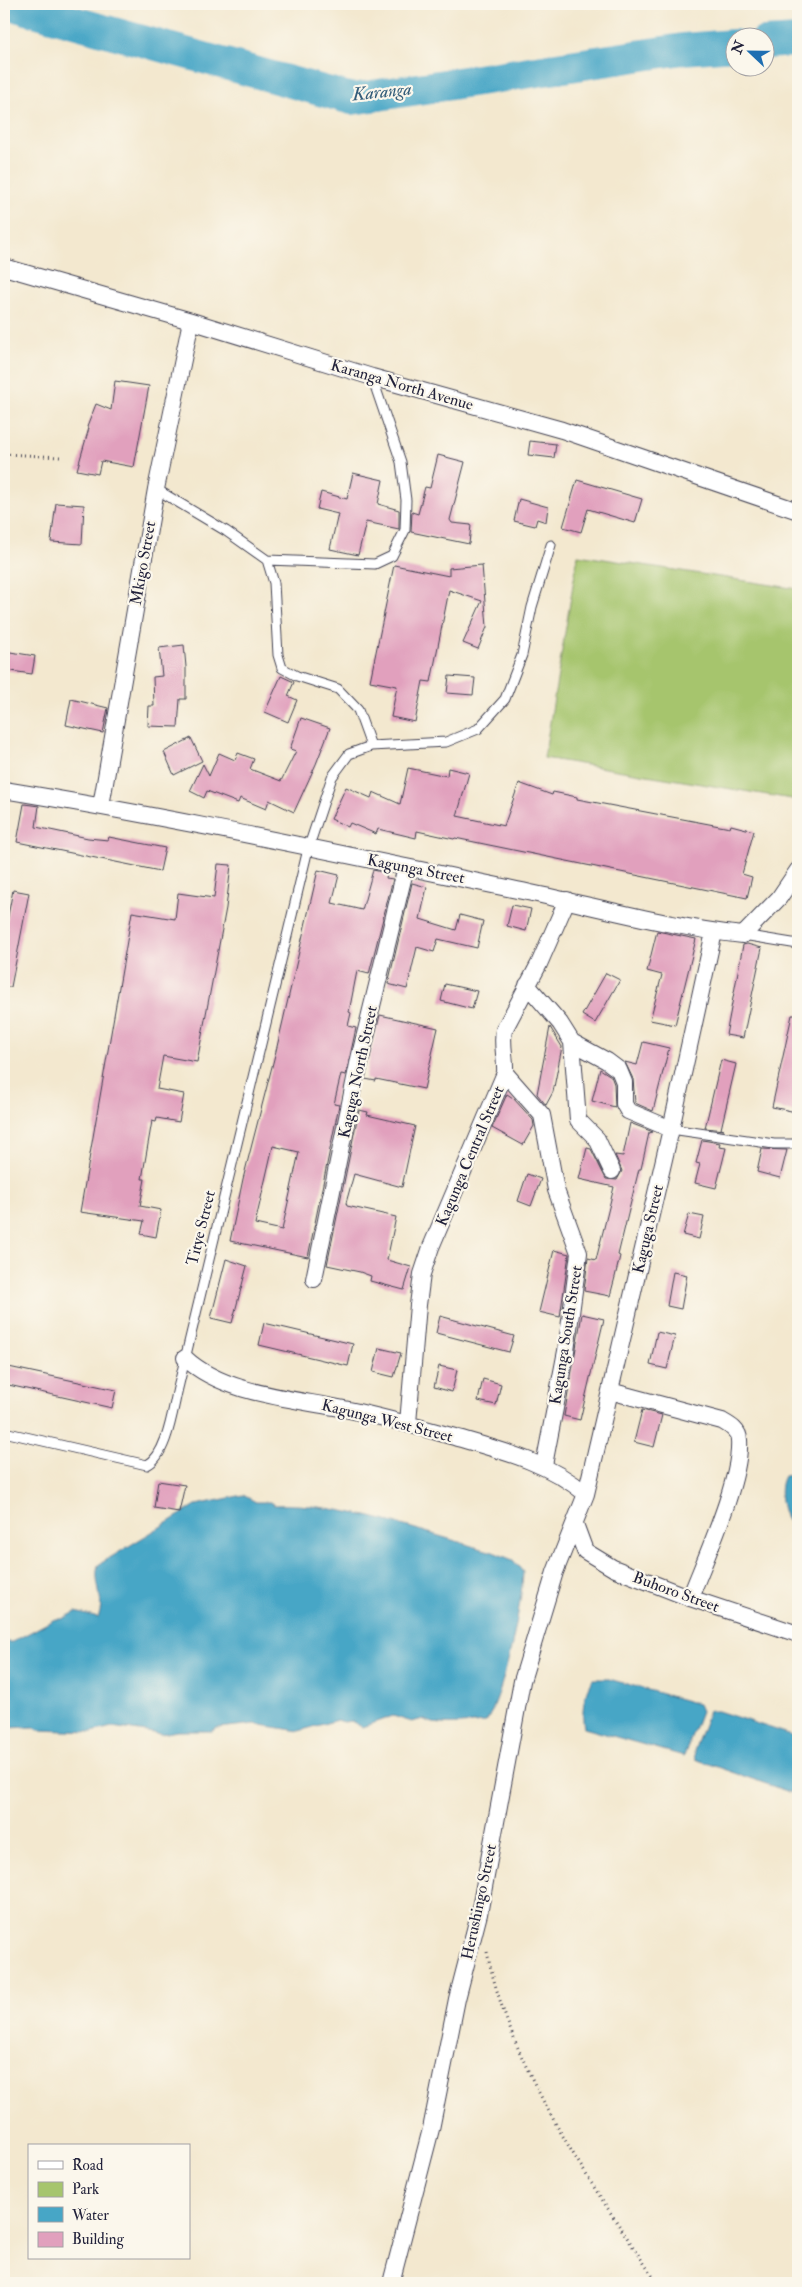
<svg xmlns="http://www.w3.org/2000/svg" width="802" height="2287" font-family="'IM FELL Double Pica',serif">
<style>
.green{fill:#a6c56d;stroke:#647454}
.water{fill:#47a6c6;stroke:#346480}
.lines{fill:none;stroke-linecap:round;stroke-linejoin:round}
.river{stroke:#47a6c6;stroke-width:32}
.building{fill:#e1a0bd;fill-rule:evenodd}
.lane-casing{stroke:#414051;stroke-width:11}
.street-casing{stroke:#414051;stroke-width:18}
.path{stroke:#414051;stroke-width:3;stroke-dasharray:1 4;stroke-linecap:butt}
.lane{stroke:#fff;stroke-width:9}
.street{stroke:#fff;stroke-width:16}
.labels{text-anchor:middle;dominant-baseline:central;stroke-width:4.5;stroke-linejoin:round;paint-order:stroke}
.street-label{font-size:16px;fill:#22223b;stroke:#fbf7ec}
.water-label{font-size:18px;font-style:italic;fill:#335d7a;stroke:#fbf7ec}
</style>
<rect width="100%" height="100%" fill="#fbf7ec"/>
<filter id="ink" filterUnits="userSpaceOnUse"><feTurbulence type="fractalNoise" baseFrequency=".02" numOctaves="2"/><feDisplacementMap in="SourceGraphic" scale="10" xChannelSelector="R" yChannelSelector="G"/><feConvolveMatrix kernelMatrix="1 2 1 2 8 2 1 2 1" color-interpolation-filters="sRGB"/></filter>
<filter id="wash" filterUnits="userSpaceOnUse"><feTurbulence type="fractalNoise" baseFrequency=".0096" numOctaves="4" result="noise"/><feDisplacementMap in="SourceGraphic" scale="20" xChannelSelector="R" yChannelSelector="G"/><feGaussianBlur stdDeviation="1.12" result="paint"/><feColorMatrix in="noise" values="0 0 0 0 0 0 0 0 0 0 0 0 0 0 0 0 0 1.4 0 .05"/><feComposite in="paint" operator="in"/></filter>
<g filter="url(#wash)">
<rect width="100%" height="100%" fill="#f3e8cf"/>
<path class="green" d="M578,555L798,589V800L544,758Z"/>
<path class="water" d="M798,1474V1519L787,1521C781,1508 777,1488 784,1476Z
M243,1495L256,1502H270L274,1505C339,1501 429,1534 493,1552L513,1560L523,1572C522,1605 504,1694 486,1722C469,1723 436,1728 423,1719L412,1722L393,1716L362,1727L351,1721L344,1722L337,1720L299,1731L255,1724L217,1728L212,1731H177L161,1734L112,1727L92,1732L38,1730L34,1727L4,1728V1642H12L55,1619H62L76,1612L98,1618C106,1600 93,1584 98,1565L196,1505Z
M593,1679H609L698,1704L701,1711L684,1756L584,1728C581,1713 584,1690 593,1679Z
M709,1711H718L798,1737V1795L695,1759L694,1751Z"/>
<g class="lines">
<path class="river" d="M9,4L352,99L683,49L734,45
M764,43L798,41"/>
</g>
<g id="blocks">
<path class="building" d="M115,381L149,386L134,467L101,461L98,474L77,470L89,428L87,427L96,404L111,410Z
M530,441L556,444L554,458L528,455Z
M438,455L465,462L450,520L452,523L471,525L469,544L411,532L412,512L418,514L425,487L430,488Z
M353,473L383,480L378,504L399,510V529L366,522L358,555L330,549L338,514L317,509L321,492L347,499Z
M577,480L642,499L635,523L588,509L581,532L563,527Z
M519,499L548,507L546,522L537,519L535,526L514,521Z
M56,503L84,505L82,544L51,542Z
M394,565L449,576V568L482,565L487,627L478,649L463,643L482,601L449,590L431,682L423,681L415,722L391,717L397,686L370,681Z
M184,645L186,667V699H180L178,727L148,726L149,706H154L153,677L162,676L159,648Z
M4,651L35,656L32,674L4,670Z
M281,676L294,682L288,696L297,700L288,722L265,712Z
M449,676L475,678L473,695L447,693Z
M71,699L108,708L103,733L66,725Z
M301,718L330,728L316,764L294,812L269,800L266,809L240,798L238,803L207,791L204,798L190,791L203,764L209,776L219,753L235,760L238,753L254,759L250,769L281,781L296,751L290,749Z
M191,738L202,761L174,775L164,752Z
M408,768L447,776L448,768L469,773L457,816L504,826L519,783L552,795L553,792L577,797V799L730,828L731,825L754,831L742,874L752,877L747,898L455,838L454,839L417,831L416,838L378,829L376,834L350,823L348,827L331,819L346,787L371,798L373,792L400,804Z
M24,804L39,806L36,827L88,838L108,840L109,837L165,848L160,871L17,842Z
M218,864L231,865L226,908L197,1062L163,1056L157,1089L184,1094L179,1122L157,1118L156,1122L152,1121L142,1179H145L140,1206L161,1210L156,1237L141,1234L144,1221L80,1212L132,912L175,919L178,893L214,898Z
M318,870L339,875L332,903L362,910L373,870L387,873L386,878L393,879L369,974L357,971L349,1012L351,1013L348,1026L356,1028L346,1075L341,1074L334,1104L339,1105L308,1257L230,1241L243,1179L276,1051ZM273,1146L299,1152L282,1230L255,1224Z
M412,883L427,887L420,919L456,930L460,915L483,921L477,948L438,939L434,952L417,947L407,989L388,984Z
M13,890L29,893L11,987H4V921H7Z
M512,905L531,909L526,931L507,926Z
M657,931L696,939L675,1025L650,1020L662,975L647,971Z
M747,944L762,948L743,1038L726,1035L743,945Z
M606,973L620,980L595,1023L582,1015Z
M445,984L477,991L472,1009L441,1001Z
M380,1015L438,1028L424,1089L376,1079V1081L365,1079Z
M792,1015H798V1100L796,1112L772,1107Z
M550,1027L562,1047L553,1092L546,1105L537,1094Z
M643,1042L669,1048L653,1111L635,1103L633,1079L625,1062L637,1065Z
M721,1060L736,1064L721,1129L724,1130L705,1128Z
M600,1069L611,1076L614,1084L615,1107L592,1101Z
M507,1094L513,1098L533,1120L534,1126L523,1145L492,1128Z
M359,1110L368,1112L367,1115L415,1126L402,1187L354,1174L346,1203L347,1206L396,1217L387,1260L411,1267L404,1290L370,1281L371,1276L360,1272L327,1265Z
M630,1123L653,1132L649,1133L641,1169H639L618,1255L620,1256L615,1277L610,1296L584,1291L588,1258L596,1260L614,1187L579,1179L587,1148L591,1149L606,1179L617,1180L622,1171L615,1155L623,1156Z
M702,1140L720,1143L719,1147L726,1148L716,1188L695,1183L700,1164L696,1163Z
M762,1149L787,1150L780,1178L757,1172Z
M527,1174L541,1179L531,1206L518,1201Z
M689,1214L704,1217L699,1239L683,1235Z
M554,1250L569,1254L560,1317L539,1312Z
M226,1259L247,1266L232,1323L211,1318Z
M673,1272L687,1275L681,1309L667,1306Z
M582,1314L604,1319L580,1420L564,1416Z
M440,1316L514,1336L509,1352L436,1333Z
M264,1323L353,1344L348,1366L259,1345Z
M657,1332L675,1336L667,1369L650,1365Z
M379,1348L401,1353L394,1377L373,1372Z
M4,1366L116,1390L112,1408L4,1384Z
M439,1366L457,1370L452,1392L434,1387Z
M483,1379L501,1384L496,1405L478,1401Z
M642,1410L662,1415L654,1447L634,1442Z
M158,1481L185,1485L179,1512L154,1508Z"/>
</g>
</g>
<g filter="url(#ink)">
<use href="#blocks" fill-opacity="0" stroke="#414051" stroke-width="1"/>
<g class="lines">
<defs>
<path id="lane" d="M156,489L226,531L267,560L274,583L278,655L282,668L297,676L338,689L358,710L371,746
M267,560L375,564L392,556L405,530L406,500L401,462L372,377
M743,935L798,944
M671,1129L774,1144H798
M4,1432L147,1465C168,1455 173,1406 179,1384L308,849L332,777L349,754L371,746L446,742L478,729L505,699L522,655L532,607L551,545"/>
<path id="street" d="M4,267L191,321L372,377L562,430L798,511
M4,790C176,818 346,855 517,890C592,905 667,927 743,935L779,898L798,870
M101,806L156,489L191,321
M527,985L560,1023L572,1042L578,1120L597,1139L612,1171
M572,1042L607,1061L619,1070L624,1082V1104L628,1111L671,1129
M505,1073L542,1115L556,1190L579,1253L566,1351L544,1465
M314,1279L359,1059L406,867
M185,1358C221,1392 286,1398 334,1407C373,1414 412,1425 451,1436C499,1450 547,1461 586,1494
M610,1391L722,1421C729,1425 739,1430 739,1440C742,1479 705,1559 690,1598
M408,1423L418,1305L422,1274L431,1247L505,1073C506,1059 501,1044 504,1030L539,964L567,900
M575,1524L585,1551L613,1568L690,1598L798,1634
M391,2283L431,2129L457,1999L479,1914L522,1681L555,1572L586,1494L671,1129L714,932"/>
</defs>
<use href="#lane" class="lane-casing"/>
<use href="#street" class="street-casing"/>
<path class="path" d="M4,454L61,457
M487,1952C513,2075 589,2179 657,2283"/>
<use href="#lane" class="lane"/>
<use href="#street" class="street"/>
</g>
</g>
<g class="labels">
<g class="street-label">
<text transform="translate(402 385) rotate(16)">Karanga North Avenue</text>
<text transform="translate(143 563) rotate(-80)">Mkigo Street</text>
<text transform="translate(416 869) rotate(11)">Kagunga Street</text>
<text transform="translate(358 1072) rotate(-78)">Kaguga North Street</text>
<text transform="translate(470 1156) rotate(-67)">Kagunga Central Street</text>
<text transform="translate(201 1228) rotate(-76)">Titye Street</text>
<text transform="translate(648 1229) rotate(-77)">Kaguga Street</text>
<text transform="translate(566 1335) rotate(-81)">Kagunga South Street</text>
<text transform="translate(387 1421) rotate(14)">Kagunga West Street</text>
<text transform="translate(676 1592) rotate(20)">Buhoro Street</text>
<text transform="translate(479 1902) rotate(-78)">Herushingo Street</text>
</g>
<g class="water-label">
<text transform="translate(382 92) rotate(-6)">Karanga</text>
</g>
</g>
<rect width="802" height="2287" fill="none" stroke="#fbf7ec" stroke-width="20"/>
<rect x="28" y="2144" width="162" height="115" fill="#fbf7ec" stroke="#a4a2a5"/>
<rect x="38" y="2161" width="25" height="8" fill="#ffffff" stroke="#a4a2a5"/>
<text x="72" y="2170" font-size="15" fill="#22223b">Road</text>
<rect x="38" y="2182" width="25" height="15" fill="#a6c56d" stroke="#a4a2a5"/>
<text x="72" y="2194" font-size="15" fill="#22223b">Park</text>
<rect x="38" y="2207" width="25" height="15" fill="#47a6c6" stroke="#a4a2a5"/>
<text x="72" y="2220" font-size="15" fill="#22223b">Water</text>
<rect x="38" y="2232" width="25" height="15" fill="#e1a0bd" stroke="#a4a2a5"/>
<text x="72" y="2244" font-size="15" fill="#22223b">Building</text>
<g transform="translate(750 52) rotate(292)"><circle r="24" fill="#fbf7ec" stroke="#a4a2a5"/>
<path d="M0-4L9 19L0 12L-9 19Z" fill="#1f6fb2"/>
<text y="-8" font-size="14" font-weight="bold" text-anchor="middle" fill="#22223b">N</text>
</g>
</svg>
